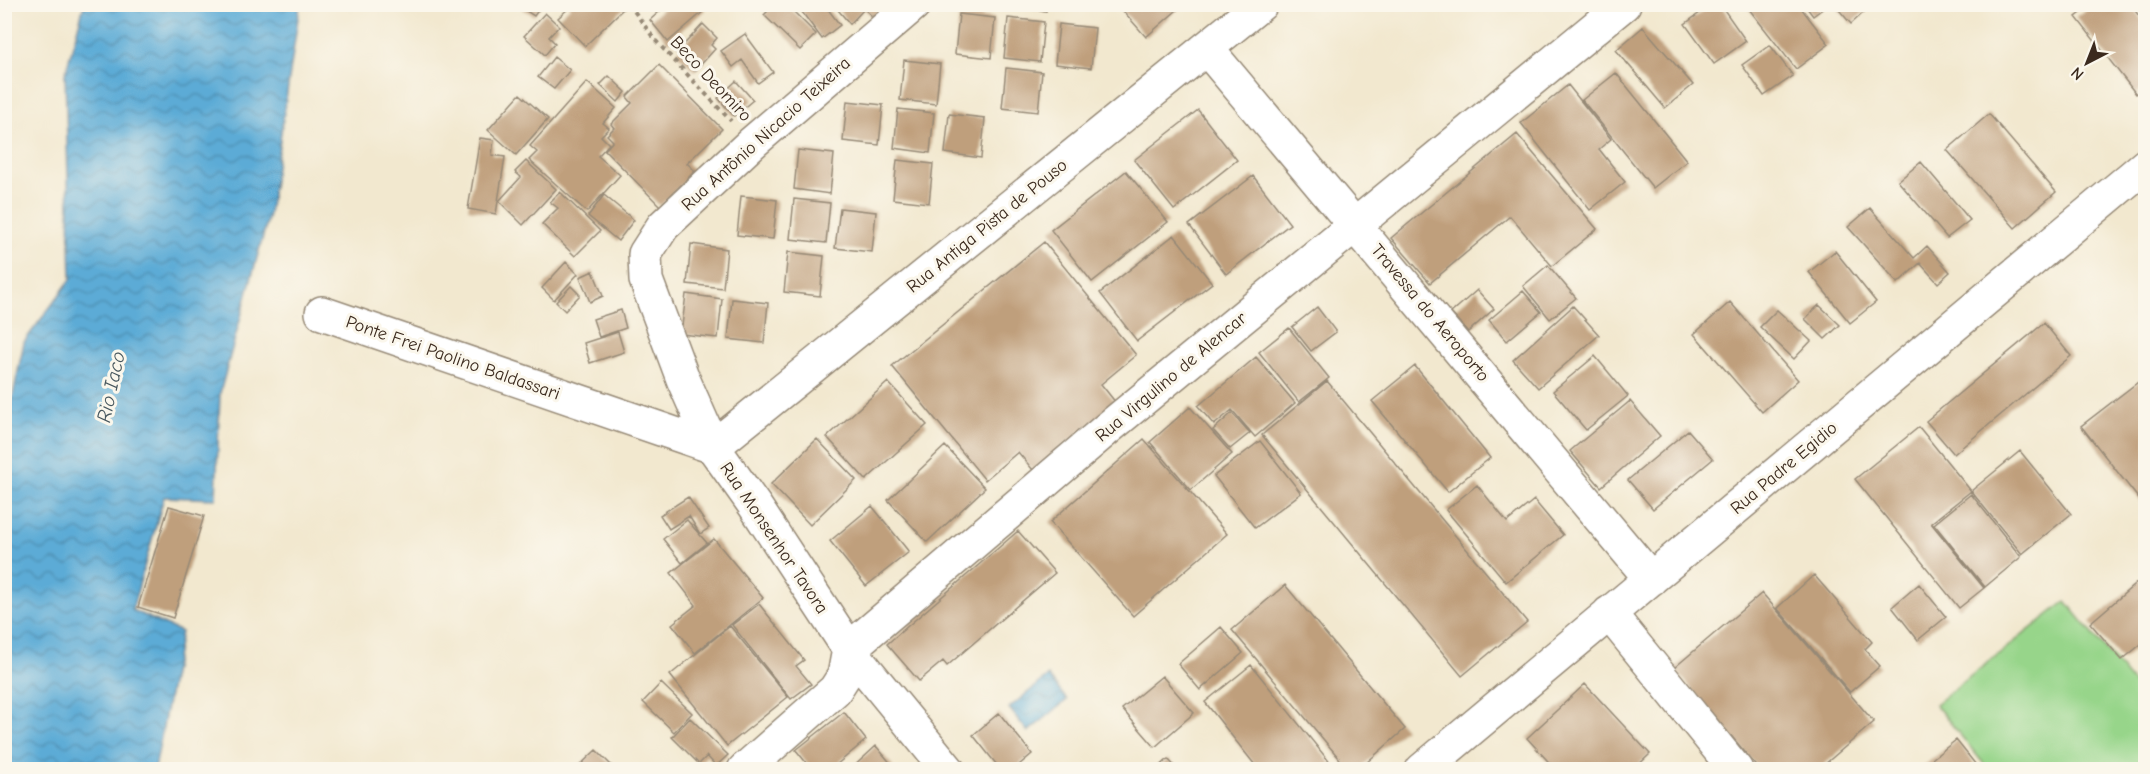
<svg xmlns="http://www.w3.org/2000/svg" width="2150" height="774" font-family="'Comic Neue',sans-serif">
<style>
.park{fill:#97d58a;stroke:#698054;stroke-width:1.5}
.water{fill:url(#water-waves);stroke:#4c6a7a;stroke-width:1.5}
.building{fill:#bf9f7b}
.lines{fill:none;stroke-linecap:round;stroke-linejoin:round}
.minor-casing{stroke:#968976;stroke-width:36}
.path{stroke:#968976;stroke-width:4;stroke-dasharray:4.5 4.5;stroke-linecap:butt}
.minor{stroke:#fff;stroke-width:33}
.labels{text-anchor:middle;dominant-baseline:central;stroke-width:6;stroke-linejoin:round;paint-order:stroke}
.street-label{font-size:18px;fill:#3b2a1e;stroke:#fbf7ec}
.water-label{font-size:20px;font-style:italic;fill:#47575e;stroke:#fbf7ec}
</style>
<defs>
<pattern id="water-waves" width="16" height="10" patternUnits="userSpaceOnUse" patternTransform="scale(1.5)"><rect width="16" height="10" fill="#5cabd6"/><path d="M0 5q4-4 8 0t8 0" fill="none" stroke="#4d8bad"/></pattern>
</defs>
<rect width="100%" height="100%" fill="#fbf7ec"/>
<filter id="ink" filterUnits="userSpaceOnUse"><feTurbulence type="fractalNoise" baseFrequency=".0167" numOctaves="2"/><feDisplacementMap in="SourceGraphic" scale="12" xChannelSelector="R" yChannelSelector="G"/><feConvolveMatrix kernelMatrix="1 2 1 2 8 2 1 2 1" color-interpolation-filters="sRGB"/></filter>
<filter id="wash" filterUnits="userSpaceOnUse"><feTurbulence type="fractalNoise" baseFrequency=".008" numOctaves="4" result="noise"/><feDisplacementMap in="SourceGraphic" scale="24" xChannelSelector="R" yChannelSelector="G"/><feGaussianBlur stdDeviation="1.35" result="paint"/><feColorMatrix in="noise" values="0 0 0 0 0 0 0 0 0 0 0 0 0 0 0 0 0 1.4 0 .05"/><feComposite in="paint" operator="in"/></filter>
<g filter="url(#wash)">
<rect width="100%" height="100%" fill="#f2e8cf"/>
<path class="park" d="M2066,601L2145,698V769H1988L1935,704Z"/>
<path class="water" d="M84,5H300L269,214L220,393L216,499L164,497L132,610L181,632L155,769H5V434L24,342L71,279L65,74Z
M1048,676L1067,700L1028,732L1009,708Z"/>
<g id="blocks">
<path class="building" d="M568,4H620L624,8L585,46L558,18L570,7Z
M668,4H692L694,7L700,4L705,10L668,42L650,20Z
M775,4H786L816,34L800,50L764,15Z
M796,4H824L840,25L822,39Z
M833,4H885L873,17L864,9L850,24Z
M1010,4H1047L1046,11Z
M1117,4H1184L1146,37Z
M1712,4H1720L1746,41L1714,64L1685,24Z
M1745,4H1798L1829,44L1796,69Z
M1804,4H1824L1825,7L1813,16Z
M1834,4H1873L1851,24Z
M2093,4H2130L2146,25V87L2136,94L2076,17Z
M517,5H542L534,16Z
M545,13L559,26L549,37L555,43L545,55L524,36Z
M959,14L995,18L991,58L955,54Z
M1008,18L1044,22L1040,62L1004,58Z
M703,24L717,38L711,45L715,49L695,71L676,53Z
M1059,24L1095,28L1091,68L1055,64Z
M1643,27L1693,85L1665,108L1616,50Z
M745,34L773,72L758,83L742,60L733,67L721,51Z
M1770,45L1793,76L1764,96L1742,65Z
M554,57L570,70L554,89L538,77Z
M904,60L940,64L936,104L900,100Z
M659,65L722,129L687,163L695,171L660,206L605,150L613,141L607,135L614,128L611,124L632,103L627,97Z
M1006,68L1042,72L1038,112L1002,108Z
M1616,73L1687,161L1653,188L1582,100Z
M609,76L626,92L618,102L600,85Z
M736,81L753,100L734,116L718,98Z
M587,82L616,108L603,123L609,128L601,136L609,144L598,156L620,175L587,212L529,160L537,152L530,146Z
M1568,85L1611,139L1599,149L1625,182L1590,210L1521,123Z
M520,94L548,119L516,155L488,130Z
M847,101L883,105L879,145L843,141Z
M898,109L934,113L930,153L894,148Z
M1198,110L1237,160L1174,210L1134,160Z
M949,114L985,118L981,158L945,153Z
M1989,114L2056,192L2015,228L1947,150Z
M1517,134L1597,229L1552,266L1510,216L1430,283L1391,238Z
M480,138L494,140L492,155L505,157L496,214L468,209Z
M798,150L834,154L830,194L794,189Z
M897,160L933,164L929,203L893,199Z
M526,161L556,189L523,225L499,201L521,177L515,172Z
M1921,162L1970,220L1947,238L1898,181Z
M1126,171L1168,222L1092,282L1051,230Z
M1253,176L1290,224L1226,274L1189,225Z
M560,192L600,231L575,256L542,224L558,208L550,202Z
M604,195L634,220L618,241L588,216Z
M741,196L777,200L773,239L737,235Z
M794,199L830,203L826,243L790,239Z
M840,208L876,212L872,252L835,248Z
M1870,208L1914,258L1927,246L1950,272L1938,283L1920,263L1898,283L1848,227Z
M1174,235L1212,283L1137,341L1100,293Z
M1044,242L1136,355L1101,384L1116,403L1033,470L1018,452L985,480L892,366Z
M691,244L727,249L723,288L687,284Z
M1835,251L1876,302L1850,323L1809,272Z
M788,252L824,256L820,296L784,292Z
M566,262L578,274L554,300L542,288Z
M1548,265L1576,298L1550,319L1523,286Z
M593,271L603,296L590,302L580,277Z
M571,286L580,295L565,311L556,302Z
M1477,290L1494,309L1468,332L1451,313Z
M1523,291L1541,312L1507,341L1489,320Z
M686,294L722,299L718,338L681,334Z
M732,299L768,303L764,343L728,339Z
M1730,302L1798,380L1762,412L1694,334Z
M1819,305L1840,325L1825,339L1805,319Z
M1573,306L1599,335L1538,388L1513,360Z
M1317,307L1336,332L1311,351L1292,327Z
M621,310L626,328L599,337L593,319Z
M1777,310L1811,341L1794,359L1760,327Z
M2044,323L2071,356L1954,454L1926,421Z
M1289,328L1329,378L1299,402L1259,352Z
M618,332L624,352L590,363L584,343Z
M1595,356L1628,396L1586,430L1553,391Z
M1256,357L1295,403L1255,437L1232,410L1214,425L1198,406Z
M1415,366L1490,458L1448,492L1372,401Z
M2146,376V508L2081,426Z
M1327,381L1527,622L1462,676L1262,435Z
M888,382L927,425L866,480L827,437Z
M1630,401L1660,436L1601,487L1570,451Z
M1190,407L1232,454L1191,490L1150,442Z
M1232,413L1250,433L1230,449L1213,430Z
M1919,427L1971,491L1931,523L1984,588L1959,608L1855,479Z
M1688,430L1713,459L1653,509L1628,480Z
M817,439L856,480L810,525L771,484Z
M1144,439L1227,534L1133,616L1050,522Z
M1260,441L1301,493L1255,528L1214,476Z
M945,446L985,488L927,542L888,500Z
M2020,451L2071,514L2022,554L1971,491Z
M1477,485L1507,522L1534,500L1563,535L1506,582L1446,510Z
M1971,494L2021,557L1985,587L1934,524Z
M688,497L709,528L700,534L689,516L669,529L660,515Z
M169,506L204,516L173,618L138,607Z
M872,506L909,552L866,586L830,541Z
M687,520L707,543L682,563L663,539Z
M1018,531L1055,573L947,666L943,661L919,681L887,644Z
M714,539L763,598L695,653L672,624L696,605L671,573Z
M1814,575L1872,642L1865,649L1880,666L1850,692L1777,608Z
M2146,575V640L2122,660L2090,623Z
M1919,584L1946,617L1918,640L1892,607Z
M1285,585L1405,729L1358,770H1349L1232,630Z
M1762,593L1874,722L1818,770H1760L1674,668Z
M759,604L804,660L796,666L811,684L791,699L732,625Z
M730,626L788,697L727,746L670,675Z
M1221,627L1243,653L1200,690L1178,664Z
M1251,665L1336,770H1259L1205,702Z
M1162,676L1194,713L1155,747L1122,709Z
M661,683L692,713L674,732L643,702Z
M1585,684L1650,754L1633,770H1556L1527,738Z
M844,712L866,740L830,770H812L796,750Z
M999,713L1032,754L1013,770H1001L973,735Z
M690,718L728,755L716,766L707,756L699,764L672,737Z
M1956,740L1980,770H1918Z
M876,746L893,766L890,770H850Z
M596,750L616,770H575Z
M1168,759L1178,770H1156Z"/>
</g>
</g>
<g filter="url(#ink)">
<use href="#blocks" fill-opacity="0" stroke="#968976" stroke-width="1.5"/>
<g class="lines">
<defs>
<path id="minor" d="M914,4L752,143L663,226L645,254L646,280L683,379L713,447L755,506L849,649L948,770
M1207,49L1651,579
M322,313L713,447L1261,4
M1609,613L1736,770
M744,770L835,690L844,676L849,649L1108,428L1624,4
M1422,770L2146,165"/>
</defs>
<use href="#minor" class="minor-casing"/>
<path class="path" d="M629,4L655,40L731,121"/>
<use href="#minor" class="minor"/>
</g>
</g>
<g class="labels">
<g class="street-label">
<text transform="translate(711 79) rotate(47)">Beco Deomiro</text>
<text transform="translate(766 134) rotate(-42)">Rua Antônio Nicacio Teixeira</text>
<text transform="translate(987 226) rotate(-39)">Rua Antiga Pista de Pouso</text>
<text transform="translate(1430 313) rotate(50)">Travessa do Aeroporto</text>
<text transform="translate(453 358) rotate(19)">Ponte Frei Paolino Baldassari</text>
<text transform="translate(1171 377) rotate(-40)">Rua Virgulino de Alencar</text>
<text transform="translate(1784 468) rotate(-40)">Rua Padre Egidio</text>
<text transform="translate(774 538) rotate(56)">Rua Monsenhor Tavora</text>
</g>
<g class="water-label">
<text transform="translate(111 387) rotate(-78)">Rio Iaco</text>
</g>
</g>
<rect width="2150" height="774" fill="none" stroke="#fbf7ec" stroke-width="24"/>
<g transform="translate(2087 63) rotate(222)" stroke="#fbf7ec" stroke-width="4.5" paint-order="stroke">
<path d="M0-4.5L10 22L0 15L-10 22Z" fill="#3b2a1e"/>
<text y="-9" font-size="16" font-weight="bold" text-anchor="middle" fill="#3b2a1e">N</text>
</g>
</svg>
